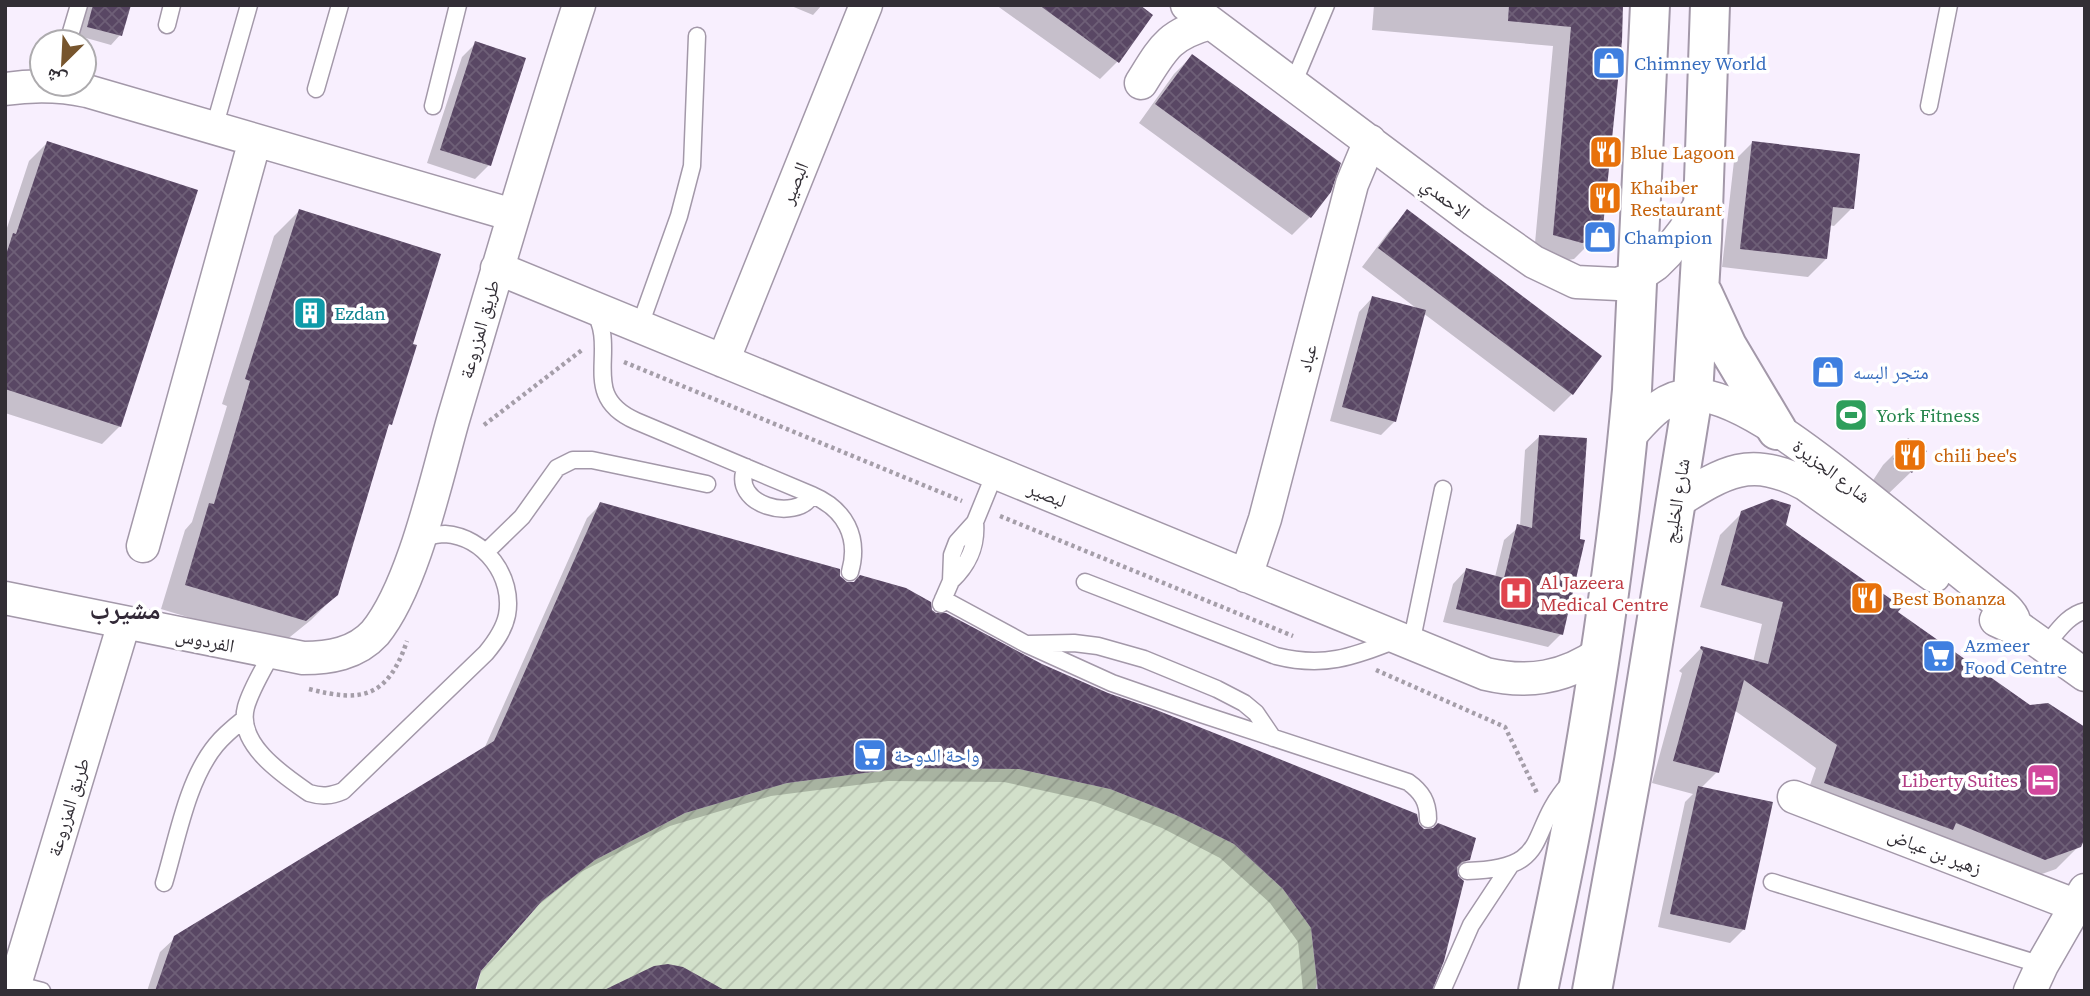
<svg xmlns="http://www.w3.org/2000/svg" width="2090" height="996" font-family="'Source Serif 4','Noto Naskh Arabic',serif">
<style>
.garden{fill:url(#garden-furrows)}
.shadow{fill:#0003}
.building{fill:url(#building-cross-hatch)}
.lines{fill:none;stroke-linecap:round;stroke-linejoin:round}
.lane-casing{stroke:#a398a9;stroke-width:19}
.street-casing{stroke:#a398a9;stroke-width:35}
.primary-casing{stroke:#a398a9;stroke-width:42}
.path{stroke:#a59ea9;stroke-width:4.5;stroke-dasharray:3.5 3.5;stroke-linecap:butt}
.lane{stroke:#fff;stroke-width:16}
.street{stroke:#fff;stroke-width:32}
.primary{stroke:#fff;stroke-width:38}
.labels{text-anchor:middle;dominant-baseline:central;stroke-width:7;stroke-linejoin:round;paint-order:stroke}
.shop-label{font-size:19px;fill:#366cbe;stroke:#fff;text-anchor:start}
.food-label{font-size:19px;fill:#c56008;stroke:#fff;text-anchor:start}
.street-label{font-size:19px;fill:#322e35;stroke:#fff}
.culture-label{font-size:19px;fill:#0d838f;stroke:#fff;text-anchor:start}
.leisure-label{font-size:19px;fill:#27864d;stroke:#fff;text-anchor:start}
.health-label{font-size:19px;fill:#be3a42;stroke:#fff;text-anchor:start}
.hotel-label{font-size:19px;fill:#b23c85;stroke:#fff;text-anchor:end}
.district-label{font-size:26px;font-weight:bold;fill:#322937;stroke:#fff}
</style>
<defs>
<pattern id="garden-furrows" width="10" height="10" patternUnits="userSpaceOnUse" patternTransform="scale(1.75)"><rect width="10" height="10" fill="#d2e0ca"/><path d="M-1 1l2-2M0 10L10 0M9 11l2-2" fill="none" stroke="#b5c0ae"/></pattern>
<pattern id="building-cross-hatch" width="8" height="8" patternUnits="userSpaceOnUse" patternTransform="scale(1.75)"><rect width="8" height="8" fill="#594764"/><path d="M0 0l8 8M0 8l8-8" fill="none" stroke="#6e5f77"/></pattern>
</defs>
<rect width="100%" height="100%" fill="#f8effe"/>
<path class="garden" d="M903,768L1019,769L1110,789L1176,815L1234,844L1283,889L1311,928L1317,983L1315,991H476L481,971L542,901L595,860L685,813L787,783Z"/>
<path class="shadow" d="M87,5H129L120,35L111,45L79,36Z
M789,5H822L813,15Z
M996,5H1137L1118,61L1100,79Z
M1374,5H1621L1594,239L1574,259L1562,261L1534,254L1553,46L1372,30Z
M476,43L489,165L475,179L427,163L462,57Z
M1192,56L1329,191L1310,217L1292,235L1139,123L1174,74Z
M47,143L120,426L102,444L5,413V234L29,161Z
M1752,143L1852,208L1834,226L1829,225L1826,259L1808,277L1722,267L1734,161Z
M299,211L411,345L390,424L385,429L336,595L311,620L280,645L161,609L185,530L192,522L227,406L222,404L274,236Z
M1408,212L1572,394L1554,412L1423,313L1395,421L1381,435L1330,421L1359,312L1372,298L1420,311L1362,267L1390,230Z
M1539,437L1561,634L1548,647L1443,622L1453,584L1466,570L1495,577L1504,540L1520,526L1525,450Z
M1908,440L1911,472L1886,496L1870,485L1883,465Z
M601,504L839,577L847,584L931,611L1042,666L1417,825L1468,859L1456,872L1431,991H1303L1298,942L1270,903L1220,858L1162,828L1095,802L1004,782L888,781L771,796L670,826L579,873L532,910L479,970L473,991H147L160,952L175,938L484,749L587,518Z
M1742,513L1784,526L1896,612L2079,846L2056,869L2022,881L1803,805L1816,768L1734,710L1717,772L1701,788L1744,929L1730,943L1658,927L1685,802L1693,794L1652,783L1682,673L1679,671L1701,648L1753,662L1762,624L1700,607L1720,535Z"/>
<path class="building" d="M93,5H131L122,36L87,27Z
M1039,5H1140L1153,15L1119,63Z
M1509,5H1623L1622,41L1603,227L1596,240L1582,243L1553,235L1571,27L1508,21Z
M475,41L526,58L491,166L440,150Z
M1192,54L1341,163L1331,192L1311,218L1155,104Z
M47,141L198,190L121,427L5,389V258L13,233L16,234Z
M1752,141L1860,154L1854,209L1833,207L1827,259L1740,249Z
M299,209L441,254L413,344L417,345L392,425L389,424L338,595L306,621L185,585L209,503L214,504L250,381L245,379Z
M1407,209L1602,356L1573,395L1378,248Z
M1372,296L1426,310L1396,422L1342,407Z
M1539,435L1587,438L1580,539L1585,540L1563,635L1456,609L1466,568L1504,578L1517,524L1532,528Z
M1908,438L1927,451L1912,473L1893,459Z
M1772,499L1791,505L1786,525L1902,607L1898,612L2030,705L2048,703L2085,727V838L2081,847L2045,860L1956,823L1953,830L1824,783L1837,745L1744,680L1719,773L1673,761L1703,651L1700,648L1701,646L1768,664L1783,602L1721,585L1741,511Z
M600,502L840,569V576L847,582H854L860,575L906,588L931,602L932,610L936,613H946L1042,664L1108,693L1154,709L1417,814L1419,824L1424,829L1433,828L1438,823L1476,838L1470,860L1462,862L1457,867L1458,876L1464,881L1444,961L1432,991H1318L1311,928L1283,889L1234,844L1176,815L1110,789L1019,769L903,768L787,783L685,813L595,860L542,901L481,971L475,991H155L174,936L494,741Z
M1698,786L1773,802L1745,930L1670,914Z
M668,964L683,967L726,991H602L654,966Z"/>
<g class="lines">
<defs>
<path id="lane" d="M167,25L172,5
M68,42L79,5
M1293,84L1326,5
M316,89L340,5
M433,106L458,5
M1929,106L1949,5
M214,128L249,5
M593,309C620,350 577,395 636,421L812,495C845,509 860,537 850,572
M639,328L679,216L692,166L697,36
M746,467C729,505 797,523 812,495
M486,552L522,517L557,468L573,460H592L707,484
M951,581C969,564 977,546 975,522
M1085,582L1276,656C1324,668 1352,657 1396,640
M943,599L1026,644L1112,683L1201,714L1408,782C1422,792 1428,802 1428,819
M941,604L951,581L952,555L957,542L975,522L995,473
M1028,644L1074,643L1098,646L1144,659L1217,689L1244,703L1256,713L1273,738
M1411,644L1443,489
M2045,646C2056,634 2067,615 2085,611
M272,653C263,670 251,689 246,707C236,744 283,775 309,793C322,797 331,796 343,791L486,653C495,642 504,630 507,615C514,577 485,537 445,534C436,534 427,537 418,539
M1467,871C1555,869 1525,832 1570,783
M1772,882L2042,965
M164,883C177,840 187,780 216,745C224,735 234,727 244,719
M15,984L42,991
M1442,991L1471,925L1510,866"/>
<path id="street" d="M1187,5L1474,220L1534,262L1576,282L1618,284L1637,277L1656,264L1667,253L1684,231L1704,198
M1141,83C1163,48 1168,35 1210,23
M5,89C33,85 59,85 87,91L513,215
M497,268L1486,674C1528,684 1565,678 1600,653
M723,361L866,5
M1628,438C1646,418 1662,396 1692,395C1745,393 1844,479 1886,512C1922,541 1958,570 1994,599C2003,606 2014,613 2015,625
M1675,503C1724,472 1750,455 1805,484L1934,576
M143,546L255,140
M1246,576L1265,519L1352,184L1370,141
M5,598L303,658C329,658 356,654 375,633C413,587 436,480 453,420C494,282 534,143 579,5
M1996,620L2009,626L2015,625L2085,675
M1794,797L2085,909
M13,991L124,623
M2030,991L2042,965L2085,890"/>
<path id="primary" d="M1703,294L1727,346L1777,430
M1538,991C1551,928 1565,865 1576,802C1600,666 1620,528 1632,390L1650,5
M1592,991L1634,761L1693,395L1702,239L1710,5"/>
</defs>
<use href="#lane" class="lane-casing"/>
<use href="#street" class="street-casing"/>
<use href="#primary" class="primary-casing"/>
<path class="path" d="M624,362L962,501
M484,425L582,350
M1000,516L1293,636
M1376,670L1505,727L1537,793
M309,689C363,703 388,697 407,641"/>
<use href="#lane" class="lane"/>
<use href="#street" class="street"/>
<use href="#primary" class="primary"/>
</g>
<defs>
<symbol id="shop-square" viewBox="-11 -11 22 22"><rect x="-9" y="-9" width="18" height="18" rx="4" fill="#3f7fe0" stroke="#fff"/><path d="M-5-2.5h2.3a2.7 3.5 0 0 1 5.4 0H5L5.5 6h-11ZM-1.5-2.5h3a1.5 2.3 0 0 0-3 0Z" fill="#fff"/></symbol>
<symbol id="restaurant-square" viewBox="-11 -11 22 22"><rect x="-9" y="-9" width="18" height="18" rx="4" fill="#e8710a" stroke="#fff"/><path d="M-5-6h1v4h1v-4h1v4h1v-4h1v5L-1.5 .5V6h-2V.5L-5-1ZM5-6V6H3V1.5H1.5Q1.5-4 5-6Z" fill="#fff"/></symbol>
<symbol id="building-square" viewBox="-11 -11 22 22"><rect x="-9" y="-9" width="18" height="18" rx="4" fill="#0f9aa8" stroke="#fff"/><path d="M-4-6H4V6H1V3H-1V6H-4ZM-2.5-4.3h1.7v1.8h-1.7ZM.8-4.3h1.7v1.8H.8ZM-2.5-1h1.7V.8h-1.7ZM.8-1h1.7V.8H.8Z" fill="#fff"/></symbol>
<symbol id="stadium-square" viewBox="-11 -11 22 22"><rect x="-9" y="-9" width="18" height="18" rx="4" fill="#2e9e5b" stroke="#fff"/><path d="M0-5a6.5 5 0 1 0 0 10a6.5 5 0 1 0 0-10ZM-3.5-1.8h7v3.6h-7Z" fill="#fff"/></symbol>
<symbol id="hospital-square" viewBox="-11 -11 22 22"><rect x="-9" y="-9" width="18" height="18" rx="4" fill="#e0444e" stroke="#fff"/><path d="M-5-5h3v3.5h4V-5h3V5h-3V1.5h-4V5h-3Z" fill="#fff"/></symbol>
<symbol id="supermarket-square" viewBox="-11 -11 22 22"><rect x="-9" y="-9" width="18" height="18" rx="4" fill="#3f7fe0" stroke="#fff"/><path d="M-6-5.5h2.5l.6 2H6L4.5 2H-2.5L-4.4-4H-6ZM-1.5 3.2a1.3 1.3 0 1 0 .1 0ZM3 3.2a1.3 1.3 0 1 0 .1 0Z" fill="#fff"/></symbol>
<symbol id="hotel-square" viewBox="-11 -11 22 22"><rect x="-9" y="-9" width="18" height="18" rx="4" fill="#d1479c" stroke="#fff"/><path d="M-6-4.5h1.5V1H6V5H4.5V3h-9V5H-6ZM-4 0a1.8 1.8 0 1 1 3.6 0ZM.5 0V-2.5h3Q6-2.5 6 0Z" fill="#fff"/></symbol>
</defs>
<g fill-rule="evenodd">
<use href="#shop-square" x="1590" y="44" width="38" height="38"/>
<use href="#restaurant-square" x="1587" y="133" width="38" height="38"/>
<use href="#restaurant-square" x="1586" y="179" width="38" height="38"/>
<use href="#shop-square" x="1581" y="218" width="38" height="38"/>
<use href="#building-square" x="291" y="294" width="38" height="38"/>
<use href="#shop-square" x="1809" y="353" width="38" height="38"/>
<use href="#stadium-square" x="1832" y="396" width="38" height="38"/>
<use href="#restaurant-square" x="1891" y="436" width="38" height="38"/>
<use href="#hospital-square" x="1497" y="574" width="38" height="38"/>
<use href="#restaurant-square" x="1848" y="579" width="38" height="38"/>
<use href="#supermarket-square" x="1920" y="637" width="38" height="38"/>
<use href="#supermarket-square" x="851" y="736" width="38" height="38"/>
<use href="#hotel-square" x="2024" y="761" width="38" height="38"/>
</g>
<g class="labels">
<g class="shop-label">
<text x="1634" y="63">Chimney World</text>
<text x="1624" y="237">Champion</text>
<text x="1853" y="372">متجر البسه</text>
<text x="1964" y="645">Azmeer<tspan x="1964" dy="22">Food Centre</tspan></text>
<text x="894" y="755">واحة الدوحة</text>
</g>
<g class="food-label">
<text x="1630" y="152">Blue Lagoon</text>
<text x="1630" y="187">Khaiber<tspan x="1630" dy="22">Restaurant</tspan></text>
<text x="1934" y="455">chili bee's</text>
<text x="1892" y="598">Best Bonanza</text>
</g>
<g class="street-label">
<text transform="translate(794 183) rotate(-68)">البصير</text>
<text transform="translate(1446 198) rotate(37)">الاحمدي</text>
<text transform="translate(479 329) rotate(-74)">طريق المزروعة</text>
<text transform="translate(1307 358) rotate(-76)">عباد</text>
<text transform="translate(1832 471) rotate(37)">شارع الجزيرة</text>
<text transform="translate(1047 494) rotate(22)">لبصير</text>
<text transform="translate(1676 501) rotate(-81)">شارع الخليج</text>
<text transform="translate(205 640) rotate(11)">الفردوس</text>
<text transform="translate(68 807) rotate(-73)">طريق المزروعة</text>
<text transform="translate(1935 851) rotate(21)">زهير بن عياض</text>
</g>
<g class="culture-label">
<text x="334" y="313">Ezdan</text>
</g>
<g class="leisure-label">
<text x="1876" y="415">York Fitness</text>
</g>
<g class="health-label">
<text x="1540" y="582">Al Jazeera<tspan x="1540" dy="22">Medical Centre</tspan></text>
</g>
<g class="hotel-label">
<text x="2018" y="780">Liberty Suites</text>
</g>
<g class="district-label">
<text x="125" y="610">مشيرب</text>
</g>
</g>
<rect width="2090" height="996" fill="none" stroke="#322e35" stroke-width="14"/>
<g transform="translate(63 63) rotate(204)"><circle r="33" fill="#ffffff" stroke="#adabae" stroke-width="2"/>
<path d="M0-5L12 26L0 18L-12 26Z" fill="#77552d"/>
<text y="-10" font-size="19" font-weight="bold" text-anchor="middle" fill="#322e35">ش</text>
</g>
</svg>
